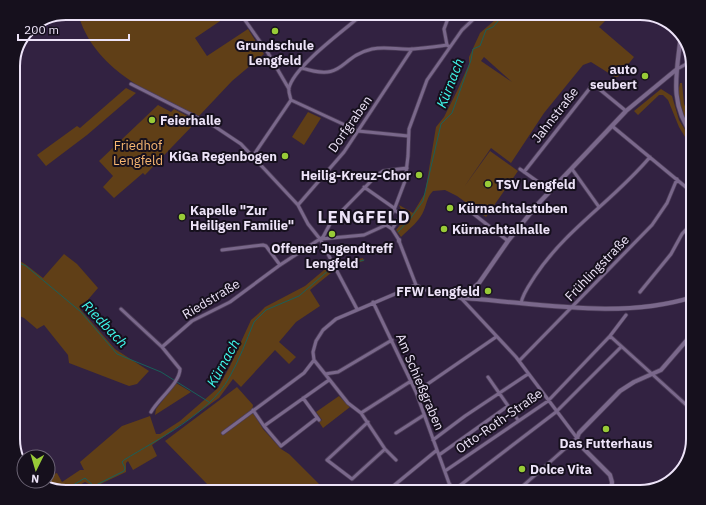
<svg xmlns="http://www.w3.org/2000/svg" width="706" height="505" font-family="'IBM Plex Sans',sans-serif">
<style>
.green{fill:#603f17;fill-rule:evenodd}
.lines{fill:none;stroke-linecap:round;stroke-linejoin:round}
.stream{stroke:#19605a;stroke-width:1}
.minor-casing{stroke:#4d3e59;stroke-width:4.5}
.tertiary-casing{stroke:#4d3e59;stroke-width:5.5}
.minor{stroke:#7a688b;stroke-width:3}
.tertiary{stroke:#7a688b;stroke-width:4}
.poi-dot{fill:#98cb37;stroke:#16101d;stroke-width:1.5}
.labels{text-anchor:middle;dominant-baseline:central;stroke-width:4;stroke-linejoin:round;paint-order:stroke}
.poi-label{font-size:13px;font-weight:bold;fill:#ede3f8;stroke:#16101d;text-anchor:start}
.street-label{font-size:13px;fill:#ede3f8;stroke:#16101d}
.park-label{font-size:13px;fill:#f9b872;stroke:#16101d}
.water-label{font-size:14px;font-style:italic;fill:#3ffaec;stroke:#16101d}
.district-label{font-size:17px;font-weight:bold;letter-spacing:1px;fill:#ede3f8;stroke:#16101d}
.rim{fill:none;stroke:#ede3f8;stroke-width:2}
</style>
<rect width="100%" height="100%" fill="#322241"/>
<path class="green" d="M78,13H232L195,38L207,56L248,29L264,54L232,81L199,116C151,95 92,68 78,13Z
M503,13H585L591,20L597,13H621L613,21L609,17L599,27L634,57L618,77H615L591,62L583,65L544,113L511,163L491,148L464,187L490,151L518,171L486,217L457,196L445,190L433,191C427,197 427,203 424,210C420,221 409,229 401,237L396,230C405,220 404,217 399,205L413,213L425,193L436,127L444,117L457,91L469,64V57L480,33ZM484,57L512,82L481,61Z
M680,83H682L684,104L693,123V131C683,119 676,98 680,83Z
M126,88L136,93L87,135L46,166L37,155L77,126L80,128Z
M661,89L672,96L679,120L693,143V150L679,127L668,100L663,95H659L638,115L634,111Z
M158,105L171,112L174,109L197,121L145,175L143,173L114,198L103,187L113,176L99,161Z
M308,112L321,118L304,145L292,137Z
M64,254L77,264L98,288L80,309L115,349L149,371L137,384L129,386L69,363L68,355L44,325L37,329L24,318L13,313V257L25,264L43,278Z
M363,258L364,261L337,268L310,290L320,306L296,322L279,342L296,357L289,364L275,350L241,387L233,379L219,398L152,445L157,456L133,470L128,461L126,463V472L94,487L85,482L74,488L72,486L64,491L34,481H48V476L57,473L62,482L80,470H84L80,462L122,426L150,416L156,434H160L180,421L218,388L230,366L251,320L258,314L265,307L305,286L330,265Z
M176,383L191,392L155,415L156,409Z
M237,387L253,405L252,411L263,429L281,449L289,454L327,492H202L208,485L165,441Z
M339,396L350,407L323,428L319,422L322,420L316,412Z"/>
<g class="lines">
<path class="stream" d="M548,13H552
M398,232L410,219L423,201L441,124L452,113L471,60L473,49L480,46L486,30L493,27L505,13
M13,260L26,266L81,312L117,354L161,372L209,402
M73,485L78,492
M63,491L85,478L94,486L124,471L125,468L122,462L124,460C158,439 209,414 229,378C239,361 246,341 254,322L266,310L299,296L330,269L364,260"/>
<defs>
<path id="minor" d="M240,13L268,53L289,89
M447,45L444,29L450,13
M302,68C346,82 338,57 372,49C386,46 399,50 413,49C424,48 435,47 447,45L450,47
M677,69L692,61
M131,84L214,126L241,144L298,205L308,224L320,239L357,309
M291,100L358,131L408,136
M612,126L693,193
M253,156L291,100C290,96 288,91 289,88C294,66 346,29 364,13
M520,169L551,191
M572,169L599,207
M524,172L590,88L594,86L598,88L626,111
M364,187L394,208
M298,205L344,152L412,49
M466,208L508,241
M386,225L394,210L405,181L408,156L409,129L427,80L462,30L480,13
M386,225L392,229L399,240
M392,229L400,217L399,213L394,210
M321,239L364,235L386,225
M399,241L416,285L436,295L461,298L516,357L577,438L516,492
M222,250L263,245L266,246L280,265
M640,292L671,254L682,234L693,222
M373,302L416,392L449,483L455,492
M521,303C523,293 530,284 535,276C566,229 614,200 650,157
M121,309L162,347L180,369C180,383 158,399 151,412
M610,336L693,411
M162,347L192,321L230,302L280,265L323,237L331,222L377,175L383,171L407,168
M314,360L348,403L361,413L411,381
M519,361L652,225L667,203L677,179
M325,374L338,372L392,340
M488,377L518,420
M416,392L496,337
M303,398L319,420
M253,410L264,426L281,446L317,418
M361,413L385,449L396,460
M368,422L327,460L352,479L385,449
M264,426L329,380
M223,433L304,373L314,360L313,352L316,341L323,330L336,319L416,285
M396,433L424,415
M433,440L465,416L528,374
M439,455L508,406
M445,471L548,401L610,336L626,315
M454,490L556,412L621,347
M386,492L437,450"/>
<path id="tertiary" d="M681,34C677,72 668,103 693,136
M399,240V241
M461,298L479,283L508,241L537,205L626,111L677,69
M463,298C538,303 620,320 693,297
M611,492L612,482L610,475L579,444L577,438L579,433L620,391L634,382L661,370L693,333"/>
</defs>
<use href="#minor" class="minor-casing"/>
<use href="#tertiary" class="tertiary-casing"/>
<use href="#minor" class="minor"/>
<use href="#tertiary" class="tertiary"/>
</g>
<g class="poi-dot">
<circle cx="275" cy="31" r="4"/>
<circle cx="645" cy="76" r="4"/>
<circle cx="152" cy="120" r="4"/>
<circle cx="285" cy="156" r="4"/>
<circle cx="419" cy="175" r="4"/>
<circle cx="488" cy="184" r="4"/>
<circle cx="450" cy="208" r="4"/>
<circle cx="182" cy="217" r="4"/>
<circle cx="444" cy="229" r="4"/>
<circle cx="332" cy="234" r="4"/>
<circle cx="488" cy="291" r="4"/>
<circle cx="606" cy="429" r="4"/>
<circle cx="522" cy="469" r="4"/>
</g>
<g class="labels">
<g class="poi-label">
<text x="275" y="45" text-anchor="middle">Grundschule<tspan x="275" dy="15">Lengfeld</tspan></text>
<text x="637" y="69" text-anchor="end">auto<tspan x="637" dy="15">seubert</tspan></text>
<text x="160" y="120">Feierhalle</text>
<text x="277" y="156" text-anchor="end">KiGa Regenbogen</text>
<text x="411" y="175" text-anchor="end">Heilig-Kreuz-Chor</text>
<text x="496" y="184">TSV Lengfeld</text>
<text x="458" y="208">Kürnachtalstuben</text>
<text x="190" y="210">Kapelle "Zur<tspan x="190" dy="15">Heiligen Familie"</tspan></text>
<text x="452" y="229">Kürnachtalhalle</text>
<text x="332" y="248" text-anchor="middle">Offener Jugendtreff<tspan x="332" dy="15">Lengfeld</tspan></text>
<text x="480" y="291" text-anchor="end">FFW Lengfeld</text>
<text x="606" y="443" text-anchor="middle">Das Futterhaus</text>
<text x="530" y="469">Dolce Vita</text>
</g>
<g class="street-label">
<text transform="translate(555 115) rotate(-52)">Jahnstraße</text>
<text transform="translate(350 124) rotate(-55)">Dorfgraben</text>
<text transform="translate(597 268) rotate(-46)">Frühlingstraße</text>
<text transform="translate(211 299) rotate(-31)">Riedstraße</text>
<text transform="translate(420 382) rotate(67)">Am Schießgraben</text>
<text transform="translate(499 421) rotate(-35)">Otto-Roth-Straße</text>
</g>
<g class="park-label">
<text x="138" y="145">Friedhof<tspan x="138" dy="15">Lengfeld</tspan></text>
</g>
<g class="water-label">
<text transform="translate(450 83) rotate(-69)">Kürnach</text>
<text transform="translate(105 324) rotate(46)">Riedbach</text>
<text transform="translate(223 363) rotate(-61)">Kürnach</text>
</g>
<g class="district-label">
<text x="364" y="217">LENGFELD</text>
</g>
</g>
<path d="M0 0H706V505H0ZM66 20H640A46 46 0 0 1 686 66V439A46 46 0 0 1 640 485H66A46 46 0 0 1 20 439V66A46 46 0 0 1 66 20Z" fill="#16101d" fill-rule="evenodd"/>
<path class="rim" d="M66 20H640A46 46 0 0 1 686 66V439A46 46 0 0 1 640 485H66A46 46 0 0 1 20 439V66A46 46 0 0 1 66 20Z"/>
<g transform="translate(36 469) rotate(185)"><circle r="19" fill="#16101d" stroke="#6c6475"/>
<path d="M0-3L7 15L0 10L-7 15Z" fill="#98cb37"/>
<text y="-6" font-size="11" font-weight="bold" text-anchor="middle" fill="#ede3f8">N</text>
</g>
<path d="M18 34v6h111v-6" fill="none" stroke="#ede3f8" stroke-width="2"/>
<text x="24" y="34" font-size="12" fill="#ede3f8" stroke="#16101d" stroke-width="3" paint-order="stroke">200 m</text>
</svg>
